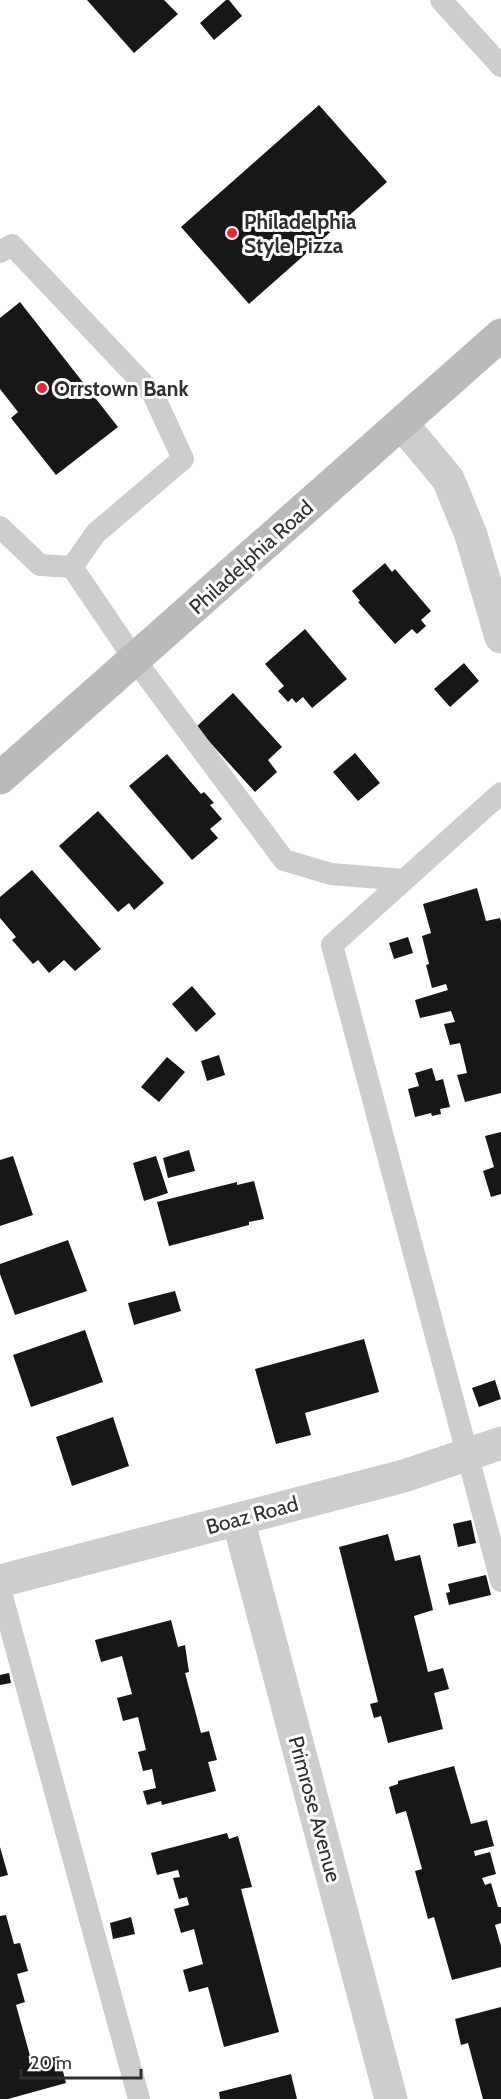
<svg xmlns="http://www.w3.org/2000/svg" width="501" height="2099" font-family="Cabin,sans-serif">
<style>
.building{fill:#171717}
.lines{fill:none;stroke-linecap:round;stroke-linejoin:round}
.service{stroke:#cdcdcd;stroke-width:22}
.minor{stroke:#cdcdcd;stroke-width:33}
.secondary{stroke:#bababa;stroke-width:33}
.poi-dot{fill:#f52433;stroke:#fff;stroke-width:2}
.labels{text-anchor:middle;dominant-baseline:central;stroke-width:6;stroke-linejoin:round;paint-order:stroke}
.poi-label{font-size:21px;font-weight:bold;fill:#303030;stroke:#fff;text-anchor:start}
.street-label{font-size:21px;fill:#303030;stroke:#fff}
</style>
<rect width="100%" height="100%" fill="#fff"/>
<path class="building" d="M87,0H164L178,14L134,53Z
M226,0H229L242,16L214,40L200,23Z
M319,105L387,182L249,304L181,227Z
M20,302L118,427L56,475L11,418L18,412L0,389V318Z
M385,563L392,572L395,569L431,611L421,620L426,626L417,634L412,629L395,644L358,602L360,601L352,591Z
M305,629L347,679L312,708L303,697L296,703L292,698L288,702L278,691L284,686L265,664Z
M464,663L479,681L450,707L434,689Z
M233,693L282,747L268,760L277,772L255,792L196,727Z
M355,753L380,783L358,801L333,772Z
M167,754L201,794L204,792L214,803L210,805L222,819L210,829L218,838L192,860L129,786Z
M98,811L164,883L134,910L129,903L118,912L59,846Z
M32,870L101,949L75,971L64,960L49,973L38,960L33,964L12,940L16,937L0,918V897Z
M477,888L486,921L500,918L501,922V1093L465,1102L457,1075L467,1073L460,1043L450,1045L444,1024L455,1022L451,1011L420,1018L415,1000L448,990L446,984L432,988L426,965L429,964L422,936L431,933L423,904Z
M408,937L413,953L394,959L389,943Z
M192,986L216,1014L196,1032L172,1004Z
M219,1055L225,1075L207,1081L201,1061Z
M167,1057L185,1072L159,1102L141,1087Z
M432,1068L436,1081L443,1079L450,1107L440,1109L441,1114L432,1116L431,1113L415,1117L408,1089L419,1086L415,1073Z
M501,1132V1194L491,1197L483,1171L494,1167L485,1136Z
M189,1150L195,1171L168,1178L163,1158Z
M13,1156L33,1215L0,1226V1160Z
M156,1156L168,1193L144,1201L133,1163Z
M254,1181L264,1219L249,1222V1225L169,1246L157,1202L237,1182V1185Z
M68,1240L87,1291L15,1315L0,1274V1264Z
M175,1291L181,1311L134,1325L128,1303Z
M85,1330L103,1382L31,1407L13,1355Z
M364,1339L379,1392L305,1413L311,1435L276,1444L255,1369Z
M495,1380L501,1399L479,1407L472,1388Z
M113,1417L129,1466L72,1486L56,1437Z
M471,1520L476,1543L458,1547L453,1524Z
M388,1534L395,1561L420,1555L433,1610L414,1616L428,1672L443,1668L449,1689L434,1693L443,1729L388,1743L381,1716L374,1718L370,1704L378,1702L339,1547Z
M486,1575L491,1595L449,1605L446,1593L450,1592L448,1584Z
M171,1620L178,1647L185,1645L189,1672L185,1673L201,1733L209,1731L217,1760L208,1762L216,1791L162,1805L161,1801L147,1805L143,1791L156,1788L152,1769L143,1771L138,1752L146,1750L138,1717L123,1721L117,1698L132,1694L122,1656L101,1662L95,1640Z
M9,1673L11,1683L0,1685V1675Z
M454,1766L471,1824L487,1820L494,1846L474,1851L475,1856L490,1852L496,1874L482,1878L485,1885L491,1883L498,1907H501V1923L495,1925L501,1946V1967L452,1980L434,1917L428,1919L415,1871L422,1869L406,1811L396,1814L389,1787L398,1784V1781Z
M227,1833L229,1839L238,1836L252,1887L241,1889L279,2032L224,2047L208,1987L189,1992L183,1970L203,1964L194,1929L181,1933L174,1909L189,1905L187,1897L179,1899L173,1878L180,1877L178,1870L157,1875L151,1853Z
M0,1847L8,1875L0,1877Z
M6,1915L14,1944L20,1943L28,1971L17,1974L25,2002L16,2005L32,2063L59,2056L66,2083L8,2099H0V1916Z
M131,1917L135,1934L113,1939L110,1923Z
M501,2007V2099H483L468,2043L461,2045L455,2019Z
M291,2074L297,2099H220L219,2092Z"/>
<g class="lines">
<path class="service" d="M441,0L501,66
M0,252L12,245L153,394L183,459L96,533L72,567
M0,527L40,565L72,567
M72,567L135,660L284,860L331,874L404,880
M501,793L332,945L501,1581
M0,1589L139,2099"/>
<path class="minor" d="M402,424L448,479L471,535L501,637
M238,1519L391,2099
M0,1581L404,1476L501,1443"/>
<path class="secondary" d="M0,778L501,335"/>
</g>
<g class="poi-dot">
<circle cx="232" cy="233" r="6"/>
<circle cx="42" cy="388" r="6"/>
</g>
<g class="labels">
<g class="poi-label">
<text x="244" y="221">Philadelphia<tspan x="244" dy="24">Style Pizza</tspan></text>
<text x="54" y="388">Orrstown Bank</text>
</g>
<g class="street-label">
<text transform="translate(251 557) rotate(-42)">Philadelphia Road</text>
<text transform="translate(252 1515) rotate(-15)">Boaz Road</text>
<text transform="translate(315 1809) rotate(75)">Primrose Avenue</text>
</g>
</g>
<path d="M21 2069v9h120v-9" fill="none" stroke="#303030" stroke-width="3"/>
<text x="30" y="2069" font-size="18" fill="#303030" stroke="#ffffff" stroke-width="4.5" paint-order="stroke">20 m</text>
</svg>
